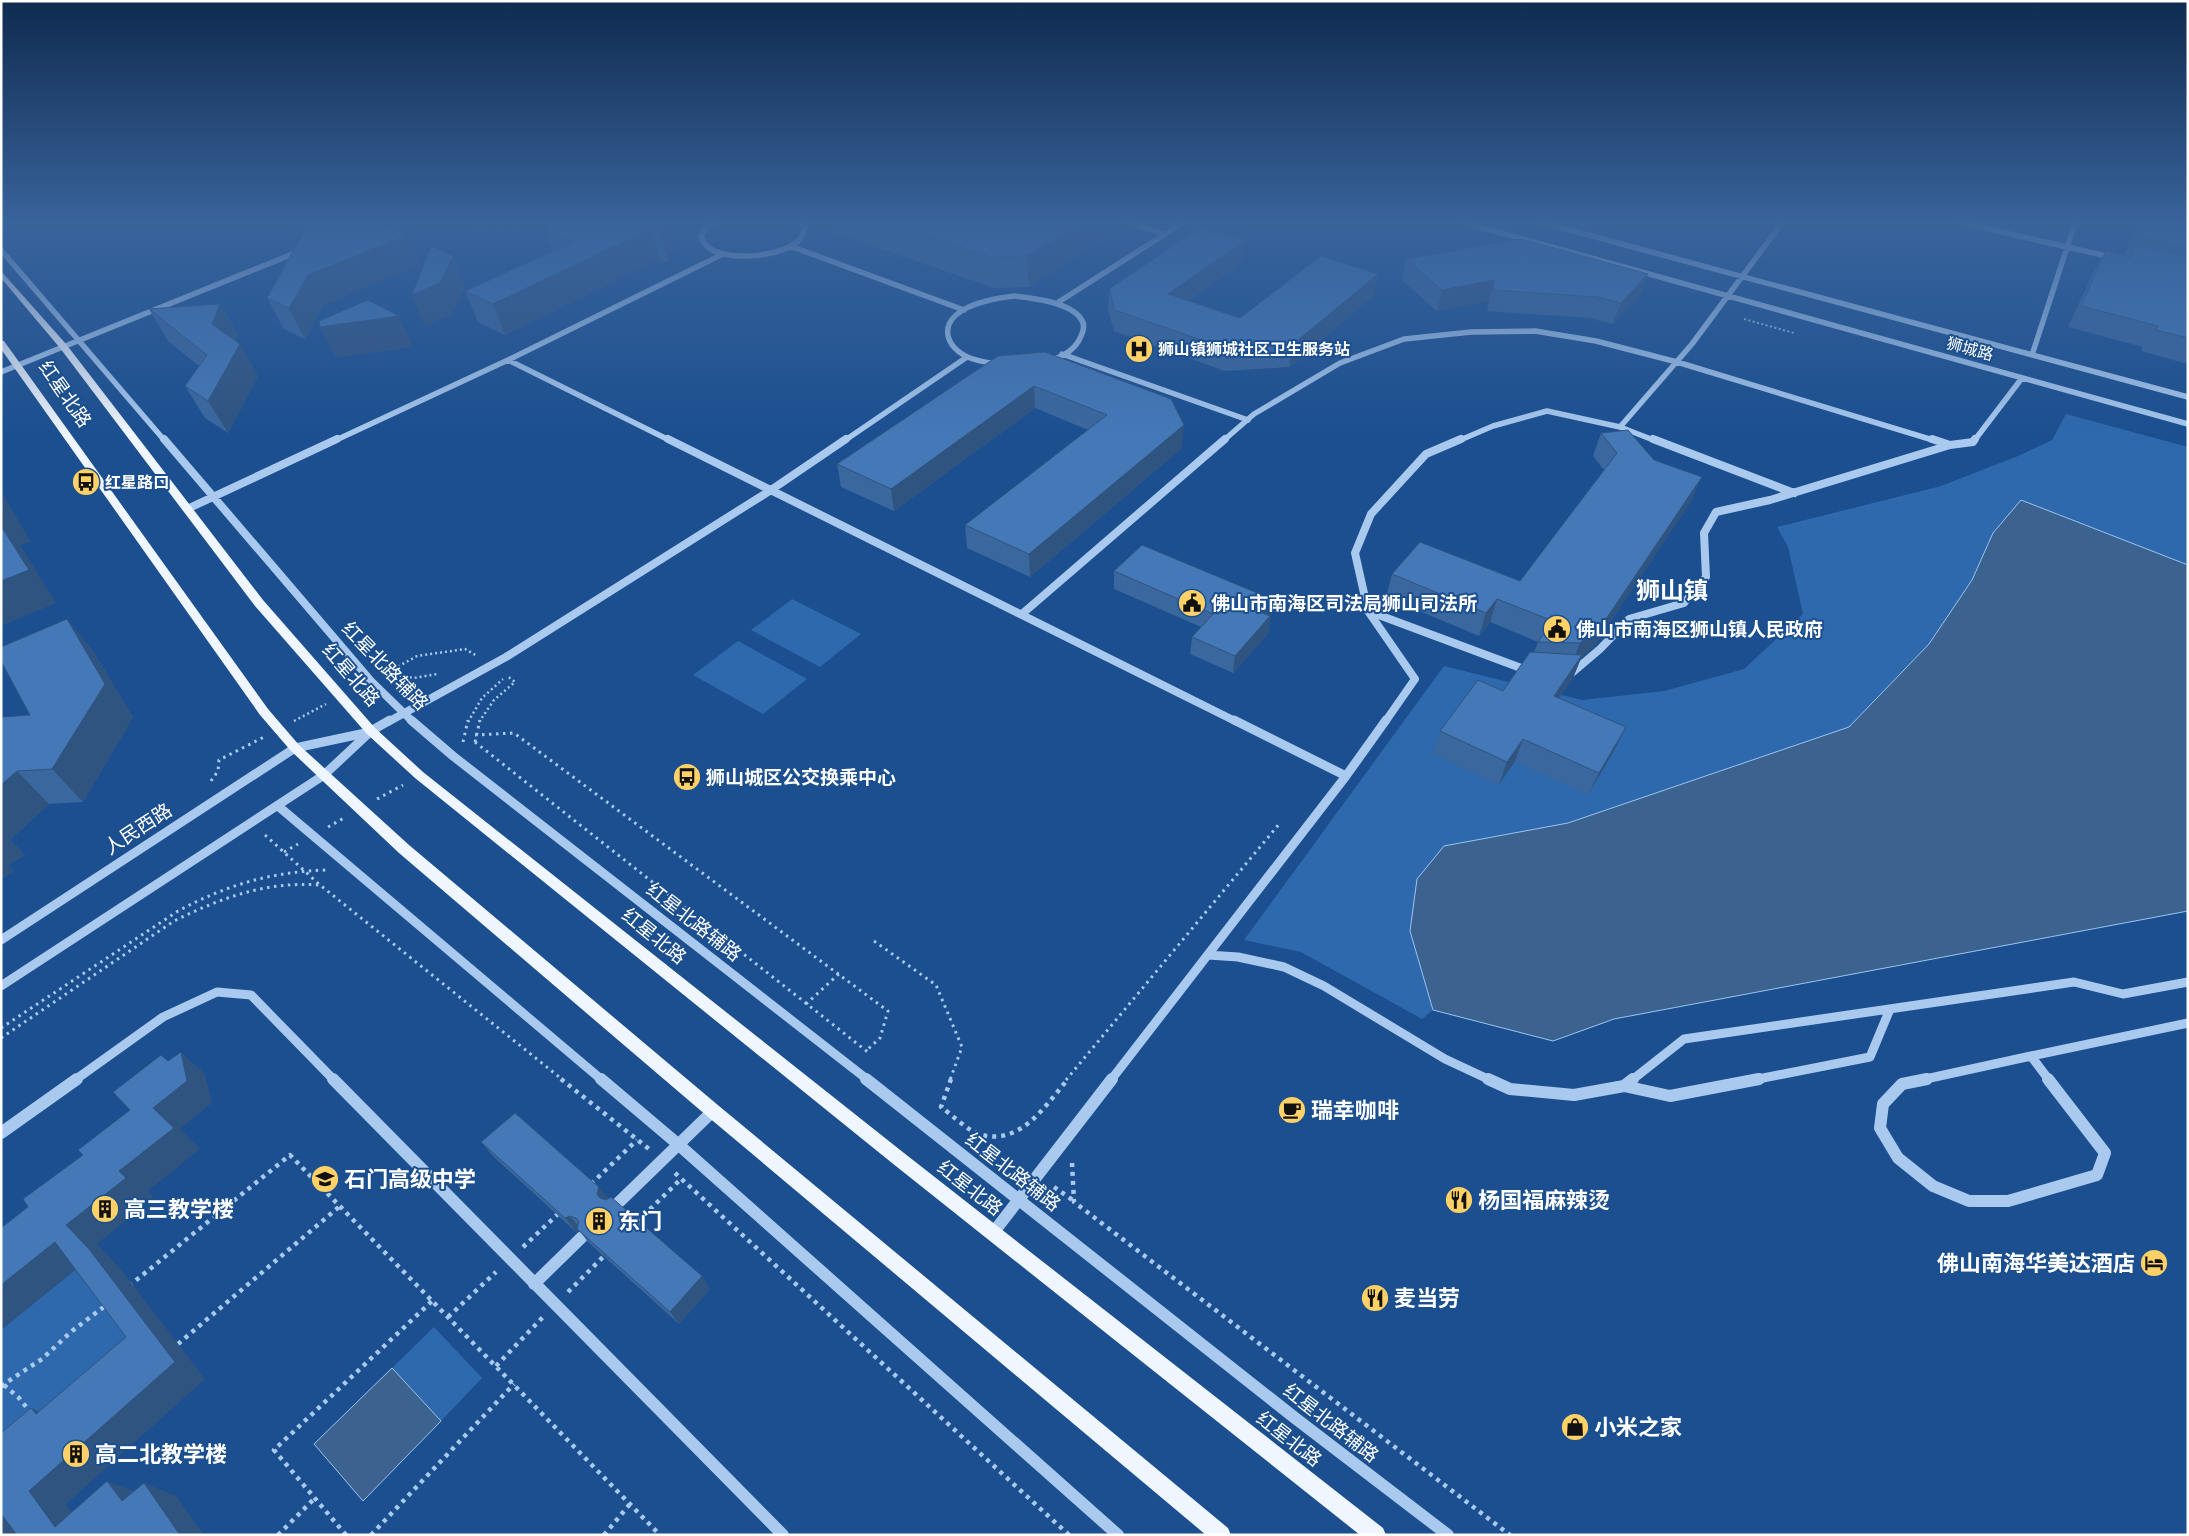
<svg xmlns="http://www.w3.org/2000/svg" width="2189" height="1536" font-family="Cabin,'Noto Sans SC',sans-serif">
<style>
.green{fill:#2e69ad}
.water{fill:#3c6290;stroke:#9cc4f0}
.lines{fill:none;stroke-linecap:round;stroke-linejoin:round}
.path-far3{stroke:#a9c9ee;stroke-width:2;stroke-dasharray:2 2.5;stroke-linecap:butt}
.path-far2{stroke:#a9c9ee;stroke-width:2.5;stroke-dasharray:2 3;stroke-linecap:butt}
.path-far1{stroke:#a9c9ee;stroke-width:3;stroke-dasharray:2.5 4.5;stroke-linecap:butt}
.path{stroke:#a9c9ee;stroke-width:4.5;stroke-dasharray:4 5;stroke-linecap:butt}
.minor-far3{stroke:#a9c9ee;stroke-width:5.5}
.minor-far2{stroke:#a9c9ee;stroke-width:8}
.minor-far1{stroke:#a9c9ee;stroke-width:9}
.minor{stroke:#a9c9ee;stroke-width:12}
.major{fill:#f0f6ff;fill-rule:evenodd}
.wall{fill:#3a679d}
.shaded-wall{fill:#305480}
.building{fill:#4478b7;stroke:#305480}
.labels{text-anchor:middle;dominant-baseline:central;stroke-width:4;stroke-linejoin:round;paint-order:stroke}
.far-poi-label{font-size:16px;font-weight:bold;fill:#fff;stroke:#1b4f8f;text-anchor:start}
.far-street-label{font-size:16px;fill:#fff;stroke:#1b4f8f}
.street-label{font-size:19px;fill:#fff;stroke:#1b4f8f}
.poi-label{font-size:19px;font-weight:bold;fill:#fff;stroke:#1b4f8f;text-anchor:start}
.near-poi-label{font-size:22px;font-weight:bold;fill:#fff;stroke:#1b4f8f;text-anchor:start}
.district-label{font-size:24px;font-weight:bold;fill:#fff;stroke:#1b4f8f}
</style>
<rect width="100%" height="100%" fill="#1b4f8f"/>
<path class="green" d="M2066,414L2188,447V565L2021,500L1993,533L1972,580L1929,644L1849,727L1568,823L1444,846L1410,931L1433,1010L1422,1019L1301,952L1244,940L1444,666L1582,700L1664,691L1744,669L1803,614L1788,547L1777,527L1941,486L2018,456L2052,440Z
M792,599L861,634L820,667L751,630Z
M738,641L807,679L763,714L693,675Z
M86,1261L148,1343L1,1467V1330Z
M434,1327L482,1378L441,1421L392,1368Z"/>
<path class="water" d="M2021,500L2188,565V911L1614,1019L1553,1041L1433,1010L1410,931L1417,879L1444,846L1568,823L1849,727L1929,644L1972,580L1993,533Z
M392,1368L441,1421L363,1501L314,1444Z"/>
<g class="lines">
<path class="path-far3" d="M1744,319L1794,333"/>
<path class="path-far2" d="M385,674L417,656L465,649L477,656
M390,674L414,678L437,674
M294,721L326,704
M468,722L482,698L503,679
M479,722L494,700L515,682L507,676"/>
<path class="path-far1" d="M475,735L514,733L888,1011L880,1038L866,1051
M463,742L468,720
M475,742L480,720
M475,742L869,1053
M211,781L218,771L219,760L264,737
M377,799L403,785
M328,827L344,818
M265,835L320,885L563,1080
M284,852L298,844
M874,941L936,985L962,1047L950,1080
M806,1004L842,971
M1,1028L178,911C227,885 270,872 326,870
M1,1038L174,921C221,898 266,881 320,885
M1066,1080L1280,823"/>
<path class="path" d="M561,1079L649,1149
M951,1079L941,1107C951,1114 968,1131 979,1134C1020,1147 1045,1106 1068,1079
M1072,1163L1074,1202L1510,1535
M675,1173L1069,1535
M591,1184L637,1140
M1054,1187L1074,1201
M637,1222L681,1179
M523,1247L560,1212
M129,1286L290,1155L660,1535
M568,1292L606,1254
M448,1317L496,1272
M178,1344L340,1206
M496,1366L543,1317
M4,1385L19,1398L31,1413
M1,1386L42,1359L72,1331L105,1306
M278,1535L315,1498
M346,1535L274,1450L432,1301
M371,1535L514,1384
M604,1535L630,1504"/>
<path class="minor-far3" d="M717,220L705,228L701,236C703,239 704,244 707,246C724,263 785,257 800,239C802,236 804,231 805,228L799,220
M1122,220L1165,234
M1455,220L2188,424
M1533,220L2188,397
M1950,220L2115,258
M366,226L382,220
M790,246L964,310
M1,250L165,441
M1014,296C1032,298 1070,302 1081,319C1085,324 1084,330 1081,336C1068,370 1001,368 973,359C948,351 936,326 963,310C978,301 997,298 1014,296Z
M1057,303L1187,220
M1062,354L1248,420
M2032,355L2076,220
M508,360L671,441
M1,372L300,251
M1620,427L1656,441
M334,441L508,360L723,254
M844,441L967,357
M1223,441L1254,414L1340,363L1404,339L1471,332L1535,331L1596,341L1677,362L1936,441
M1458,441L1493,426L1547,411L1620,427L1692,344L1784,220
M1974,441L2022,378"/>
<path class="minor-far2" d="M164,439L371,681L413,722
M668,439L1237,722
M1653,439L1794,493
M1932,439L1950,445L1973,442L1975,439
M187,509L337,439
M1368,611L1529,671
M1022,614L1225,439
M1567,672H1573L1600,649L1629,619L1684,603L1706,577L1704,533L1716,512L1770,500L1950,445
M388,722L506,657L771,490L846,439
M1385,722L1415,679L1368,611L1355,553L1371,514L1426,454L1461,439"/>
<path class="minor-far1" d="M411,720L453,756L868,1080
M1234,720L1346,776
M278,806L602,1080
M1,940L295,748L370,732
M1208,955L1238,957L1284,967L1324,986L1445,1059L1490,1080
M1,986L324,775L371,731L390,720
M2031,1056L2049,1080
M2031,1056L2188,1023
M75,1080L163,1017L217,992L251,995L334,1080
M1111,1080L1346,776L1386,720
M1632,1080L1684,1039L2074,982L2123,994L2188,982
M1753,1080L1870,1057L1890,1009
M1921,1080L2031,1056"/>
<path class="minor" d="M333,1079L783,1535
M601,1079L679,1145L1118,1535
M866,1079L1295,1418L1448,1535
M1488,1079L1510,1089L1574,1095L1624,1086L1633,1079
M1927,1079L1902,1084L1883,1104L1880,1128L1898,1158L1933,1186L1969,1201H2008L2097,1175L2105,1153L2048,1079
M1624,1086L1670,1096L1759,1079
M1,1133L77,1079
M615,1206L713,1111
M993,1233L1112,1079
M534,1284L582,1237"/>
<path class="major" d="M1,271L66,344L263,600L375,728L423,772L904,1153L1383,1528L1386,1535H1360L892,1163L415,778L367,734L255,606L60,348L1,278Z
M1,340L4,341L268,709L299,745L409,845L719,1106L1228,1528L1231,1535H1206L707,1116L399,853L291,751L260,715L1,349Z"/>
</g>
<path class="wall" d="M456,220H548L520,230L515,228L505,231L499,228L483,234Z
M673,220L677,234L668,262L659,259L505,335L478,322L465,291L553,251L546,230Z
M830,220H1123V225L1029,287L994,288L833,232L832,224H831Z
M1686,220H1711L1706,225Z
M1995,220H2018L2015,224Z
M2137,220H2188V364L2141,351L2143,347L2068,327L2094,271L2106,251L2125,255Z
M1244,241L1242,262L1188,301L1240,318L1374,295L1289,367L1225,371L1114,331L1108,310L1109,289Z
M1406,259L1640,295L1613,324L1590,318L1487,311L1489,301L1437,311L1402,280Z
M420,265L323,305L305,339L284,329L267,298Z
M220,304L238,335L236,341L258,376L228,433L205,418L185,386L199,366L168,341L149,309Z
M998,356L1182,448L1030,577L967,548L965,525L1088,430L1035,408L894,511L841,487L837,464Z
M1601,433L1654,460L1692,500L1593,648L1581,658L1573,678L1559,698L1615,749L1588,795L1515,761L1499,785L1433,754L1440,731L1503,691L1534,652L1538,642L1490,622L1479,636L1386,597L1392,574L1520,581L1604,470L1593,456Z
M1114,571L1271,618L1270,620L1268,634L1233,673L1190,654L1192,637L1201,627L1114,589Z
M67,619L94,653L133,717L83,802L49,804L10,840L25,855L8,865L14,871L1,879V719L30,715Z
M481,1142L608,1199L702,1276L710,1289L679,1324L588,1242L579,1230L576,1232L494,1157Z"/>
<path class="shaded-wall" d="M478,220H496L499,228L483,234Z
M501,220H512L515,228L505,231Z
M517,220H548L520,230Z
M664,220H673L677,234L668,262L660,232Z
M1086,220H1123V225L1029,287L1027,256Z
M651,229L659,259L505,335L493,304Z
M407,235L420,265L323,305L305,339L289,308L308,275Z
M1244,241L1242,262L1167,315L1168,294Z
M453,256L465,286L453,314L425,326L412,295Z
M1378,274L1374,295L1289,367L1292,345Z
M1648,274L1640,295L1613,324L1621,303Z
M1494,280L1489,301L1437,311L1442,290Z
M220,304L238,335L230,356L212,324Z
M399,316L413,347L336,358L320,327Z
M240,344L258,376L228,433L208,401Z
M1034,386L1035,408L894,511L891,489Z
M1184,425L1182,448L1030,577L1029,554Z
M1702,477L1692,500L1593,648L1581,658L1573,678L1545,719L1554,696L1571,666L1580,643Z
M1,491L31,542L20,545L56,603L1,626Z
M1497,599L1490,622L1479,636L1486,613Z
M1274,600L1271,618L1270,620L1268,634L1233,673L1235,656L1262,613Z
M67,619L94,653L133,717L83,802L52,769Z
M1626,727L1615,749L1588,795L1599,773Z
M1523,739L1515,761L1499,785L1507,762Z
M17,771L49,804L10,840L25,855L8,865L14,871L1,879V785Z
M181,1052L205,1074L212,1103L180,1129L200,1149L148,1191L154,1198L97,1244L120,1268L205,1379L66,1504L88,1535L55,1527L29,1491L175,1362L66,1225L119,1171L153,1108Z
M599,1187L610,1200L600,1198L597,1194Z
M570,1216L581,1229L576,1232L565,1218Z
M55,1242L86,1261L1,1330V1285Z
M702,1276L710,1289L679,1324L670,1312Z
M31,1408L66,1423L36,1414Z
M107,1481L141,1494L122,1501Z
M144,1483L176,1496L204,1535H180Z
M2,1515L32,1535H1V1516Z"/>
<path class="building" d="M316,220H372L407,235L308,275L289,308L267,298L309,222Z
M550,220H664L660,232L651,229L493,304L465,291L574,242L546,230Z
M880,220H1086L1027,256L992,257Z
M2143,220H2188V248L2138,236Z
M1200,228L1244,241L1168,294L1240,318L1321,256L1378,274L1292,345L1227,349L1115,310L1109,289Z
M1521,239L1648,274L1621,303L1597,297L1493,290L1494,280L1442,290L1406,259Z
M2135,245L2188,257V338L2156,330L2158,326L2081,306L2106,251L2131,257Z
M431,246L453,256L440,283L412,295Z
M368,300L399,316L320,327L319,321Z
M220,304L212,324L240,344L208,401L185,386L207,355L149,309Z
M1045,352L1171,399L1184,425L1029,554L965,525L1107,415L1034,386L891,489L837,464L998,356Z
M1628,430L1654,460L1702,477L1602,625L1580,643L1538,642L1553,621L1497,599L1486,613L1392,574L1420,542L1520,581L1617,453L1601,433Z
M1,504L4,508L1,509Z
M1,526L29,570L1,581Z
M1142,545L1274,600L1262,613L1270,616L1235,656L1192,637L1213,614L1114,571Z
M67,619L105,684L52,769L17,771L1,785V719L3,717L30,715L1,661V647Z
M1530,652L1582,655L1554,696L1626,727L1599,773L1523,739L1507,762L1440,731L1478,680L1503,691Z
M181,1052L187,1081L153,1108L174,1128L119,1171L126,1178L66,1225L89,1249L175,1362L29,1491L55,1527L107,1481L122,1501L144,1483L180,1535H17L2,1515L1,1516V1433L31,1408L36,1414L126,1337L55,1242L1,1285V1228L28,1207L23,1199L83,1155L78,1150L130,1110L113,1092L161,1055L168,1061Z
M515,1113L599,1187L597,1194L600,1198L606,1200L611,1197L702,1276L670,1312L577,1229L579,1222L576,1218L570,1216L565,1218L481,1142Z"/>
<linearGradient id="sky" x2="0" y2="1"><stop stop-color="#0f2b4f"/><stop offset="0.51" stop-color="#39639b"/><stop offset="1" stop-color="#39639b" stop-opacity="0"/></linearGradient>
<rect width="2189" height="435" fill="url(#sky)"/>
<defs>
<symbol id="hospital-disc" viewBox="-11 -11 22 22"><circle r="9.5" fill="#ffd166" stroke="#1b4f8f"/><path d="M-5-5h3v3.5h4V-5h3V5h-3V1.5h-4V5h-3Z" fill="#111"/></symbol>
<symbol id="bus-disc" viewBox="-11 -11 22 22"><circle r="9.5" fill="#ffd166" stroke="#1b4f8f"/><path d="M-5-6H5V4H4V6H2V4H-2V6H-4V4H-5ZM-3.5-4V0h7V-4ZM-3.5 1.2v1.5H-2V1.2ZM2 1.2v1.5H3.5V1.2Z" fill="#111"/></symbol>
<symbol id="civic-disc" viewBox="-11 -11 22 22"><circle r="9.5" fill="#ffd166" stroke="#1b4f8f"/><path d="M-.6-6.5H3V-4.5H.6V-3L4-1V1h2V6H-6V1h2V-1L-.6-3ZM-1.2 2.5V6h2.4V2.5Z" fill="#111"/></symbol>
<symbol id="cafe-disc" viewBox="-11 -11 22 22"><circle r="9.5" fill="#ffd166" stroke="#1b4f8f"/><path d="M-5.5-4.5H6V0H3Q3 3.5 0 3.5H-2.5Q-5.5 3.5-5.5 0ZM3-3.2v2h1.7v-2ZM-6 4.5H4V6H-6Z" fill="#111"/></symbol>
<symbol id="school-disc" viewBox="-11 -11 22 22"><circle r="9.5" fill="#ffd166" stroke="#1b4f8f"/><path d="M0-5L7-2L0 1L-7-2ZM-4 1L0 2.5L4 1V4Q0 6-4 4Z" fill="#111"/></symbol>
<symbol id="restaurant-disc" viewBox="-11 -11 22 22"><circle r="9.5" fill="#ffd166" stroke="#1b4f8f"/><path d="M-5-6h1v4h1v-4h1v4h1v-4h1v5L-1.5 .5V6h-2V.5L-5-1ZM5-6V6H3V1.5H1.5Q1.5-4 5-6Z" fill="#111"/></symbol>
<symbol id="building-disc" viewBox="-11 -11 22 22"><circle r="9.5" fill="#ffd166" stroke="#1b4f8f"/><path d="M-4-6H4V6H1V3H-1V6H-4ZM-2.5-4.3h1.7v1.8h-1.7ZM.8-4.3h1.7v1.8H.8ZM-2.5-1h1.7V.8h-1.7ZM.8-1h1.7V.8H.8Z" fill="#111"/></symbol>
<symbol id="hotel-disc" viewBox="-11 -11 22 22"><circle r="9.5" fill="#ffd166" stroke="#1b4f8f"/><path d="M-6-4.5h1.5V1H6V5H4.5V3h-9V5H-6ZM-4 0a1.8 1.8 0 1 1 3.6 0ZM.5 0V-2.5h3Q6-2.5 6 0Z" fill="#111"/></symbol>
<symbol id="shop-disc" viewBox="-11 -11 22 22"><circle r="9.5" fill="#ffd166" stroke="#1b4f8f"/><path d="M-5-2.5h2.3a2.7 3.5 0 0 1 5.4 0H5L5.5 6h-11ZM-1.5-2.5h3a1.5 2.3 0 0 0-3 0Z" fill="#111"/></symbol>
</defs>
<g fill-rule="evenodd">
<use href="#hospital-disc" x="1123" y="333" width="32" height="32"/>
<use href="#bus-disc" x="70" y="466" width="32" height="32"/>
<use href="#civic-disc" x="1176" y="587" width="32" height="32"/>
<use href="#civic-disc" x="1541" y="613" width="32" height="32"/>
<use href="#bus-disc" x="671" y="761" width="32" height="32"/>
<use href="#cafe-disc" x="1276" y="1094" width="32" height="32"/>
<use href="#school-disc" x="309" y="1163" width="32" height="32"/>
<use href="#restaurant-disc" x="1443" y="1184" width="32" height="32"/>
<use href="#building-disc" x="89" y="1193" width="32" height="32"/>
<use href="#building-disc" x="583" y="1205" width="32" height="32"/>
<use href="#hotel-disc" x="2138" y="1247" width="32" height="32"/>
<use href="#restaurant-disc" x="1359" y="1282" width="32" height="32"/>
<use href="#shop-disc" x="1559" y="1411" width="32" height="32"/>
<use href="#building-disc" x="60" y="1438" width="32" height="32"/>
</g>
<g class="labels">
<g class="far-poi-label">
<text x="1158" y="349">狮山镇狮城社区卫生服务站</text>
<text x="105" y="482">红星路口</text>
</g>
<g class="far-street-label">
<text transform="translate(1970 349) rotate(15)">狮城路</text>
</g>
<g class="street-label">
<text transform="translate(65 394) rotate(55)">红星北路</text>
<text transform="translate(385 666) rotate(46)">红星北路辅路</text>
<text transform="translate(351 675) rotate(49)">红星北路</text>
<text transform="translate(138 829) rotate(-33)">人民西路</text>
<text transform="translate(694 922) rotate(38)">红星北路辅路</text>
<text transform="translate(654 936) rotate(39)">红星北路</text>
<text transform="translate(1013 1172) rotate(38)">红星北路辅路</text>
<text transform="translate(970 1188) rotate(38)">红星北路</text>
<text transform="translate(1331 1423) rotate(38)">红星北路辅路</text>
<text transform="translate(1289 1439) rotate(38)">红星北路</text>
</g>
<g class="poi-label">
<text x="1211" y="603">佛山市南海区司法局狮山司法所</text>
<text x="1576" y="629">佛山市南海区狮山镇人民政府</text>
<text x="706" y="777">狮山城区公交换乘中心</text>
</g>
<g class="near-poi-label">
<text x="1311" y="1110">瑞幸咖啡</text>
<text x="344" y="1179">石门高级中学</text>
<text x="1478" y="1200">杨国福麻辣烫</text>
<text x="124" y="1209">高三教学楼</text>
<text x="618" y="1221">东门</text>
<text x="2135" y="1263" text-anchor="end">佛山南海华美达酒店</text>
<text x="1394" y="1298">麦当劳</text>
<text x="1594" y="1427">小米之家</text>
<text x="95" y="1454">高二北教学楼</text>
</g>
<g class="district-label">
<text x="1672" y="590">狮山镇</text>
</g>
</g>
<rect width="2189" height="1536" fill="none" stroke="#ffffff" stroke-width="5"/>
</svg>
